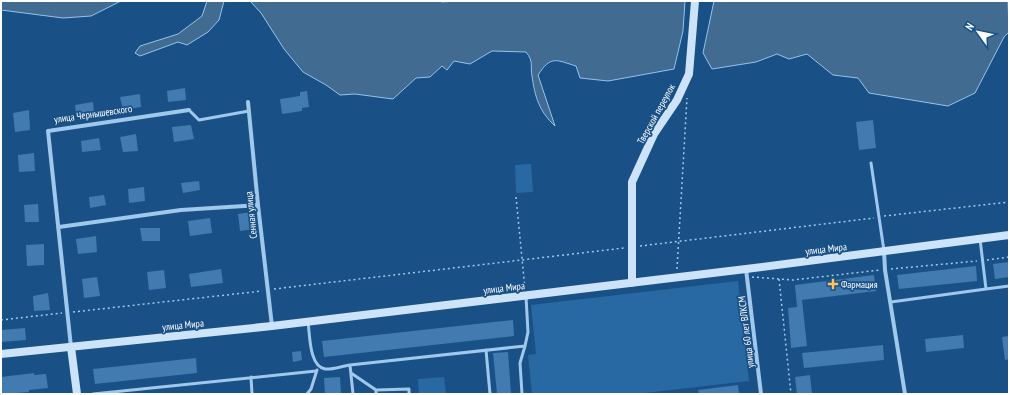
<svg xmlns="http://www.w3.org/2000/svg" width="1010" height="395" font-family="'PT Sans Narrow',sans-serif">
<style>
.green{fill:#2869a3}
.water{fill:#426b91;stroke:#92c4ef}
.building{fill:#417baf}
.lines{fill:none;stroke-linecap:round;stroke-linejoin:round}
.path{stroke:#9fc8ec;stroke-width:1.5;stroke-dasharray:2 3;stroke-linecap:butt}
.lane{stroke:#9fc8ec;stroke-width:3}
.street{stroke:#9fc8ec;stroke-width:4}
.secondary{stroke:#cce3f9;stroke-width:8}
.poi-dot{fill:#ffc35a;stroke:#195186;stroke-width:1.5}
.labels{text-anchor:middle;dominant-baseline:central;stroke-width:3.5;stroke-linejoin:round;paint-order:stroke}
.street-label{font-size:10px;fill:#fff;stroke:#195186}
.poi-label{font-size:10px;fill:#fff;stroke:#195186;text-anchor:start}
</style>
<rect width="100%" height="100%" fill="#195186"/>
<path class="green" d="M531,164L533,192L516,193L515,165Z
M738,281L749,381L636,394H532L528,355L536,354L531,305Z
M444,377L446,394H419L418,379Z"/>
<path class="water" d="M1,1H121L91,16L63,18L1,10Z
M207,1H224L219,20L208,32L187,45L178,42L140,56L135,53L140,46L178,34L202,16Z
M250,1H439L442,2L456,1H685L683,31L674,69L608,81L580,78L576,66C556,60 551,55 538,75L555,126C539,111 535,97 532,76C530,65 534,62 526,52L492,51L470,64L454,61L447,70L442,66L430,77L416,78L393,99L355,94L340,95L326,85L303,72L284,49L261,13Z
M714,1H1008L1009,32L1004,37L975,93L948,106L869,93L858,78L833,75L807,54L789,59L777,54L756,62L712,69L703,53Z"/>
<path class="building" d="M185,88L186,100L168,102L167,91Z
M307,91L309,107L302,108V111L282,114L280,99L300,96V92Z
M140,94L141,107L123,110L120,97Z
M93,102L94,113L76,115L75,105Z
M29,110L30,130L15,132L13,113Z
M873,120L876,148L859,150L856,122Z
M191,125L194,139L174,142L172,127Z
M136,134L138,151L123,152L120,137Z
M99,138L101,150L82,152L81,141Z
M34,153L35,171L19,172L18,155Z
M199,181L200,190L183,193L181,183Z
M144,187L145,201L129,203L128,189Z
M104,195L106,205L90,208L89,197Z
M38,204L39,222H25L24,205Z
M252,212L254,229L240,231L238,214Z
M210,218L212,233L190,236L188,221Z
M140,228H160V241H142Z
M96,236L97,252L78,254L76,239Z
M44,244V265L27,266L26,245Z
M1009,262V277L995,279L993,264Z
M976,266L977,281L899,289L897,275Z
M221,269L223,283L191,287L189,274Z
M164,270L166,288L149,290L147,272Z
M874,275L876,291L802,300L807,346L791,348L788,308L797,307L795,285Z
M97,277L100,296L84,298L82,279Z
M48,293L50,310L34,311L33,296Z
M513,320L514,336L324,357L322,341Z
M25,328L26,340L1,342V330Z
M963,335L964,348L926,352L925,339Z
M1009,336V359L1005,360L1002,337Z
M883,345L884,360L804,368L802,353Z
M301,351L302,360L293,362L292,352Z
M508,352L511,394H497L493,353Z
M196,358L197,373L95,384L93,369Z
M34,373V375L46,374L48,388L29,390V392L16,393H1V377Z
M810,375L812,394H797L795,377Z
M340,377L341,394H325L324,378Z
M738,385L739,394H699L698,390Z"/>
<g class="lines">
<path class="path" d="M516,197L525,289
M884,216L1009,202
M640,246L874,218
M987,260L1009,257
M677,269L687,98
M891,269L977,261
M752,277L793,280L880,270
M779,279L791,394
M274,289L624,248
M73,312L262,291
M1,320L62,313"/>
<path class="lane" d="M189,110L199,120L249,111
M871,163L884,251
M986,289L1009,286
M891,302L986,289L980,239
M308,322C310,335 309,366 325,369C332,370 342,366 350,365L525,346
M486,350L490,394
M350,365L353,394
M351,373L376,390V394
M251,377L252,394
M376,390L409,389V394
M93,394L316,371
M307,394L311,389L317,370
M522,394L520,363L525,346L528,332L526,297"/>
<path class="street" d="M248,102L258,205L272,326
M59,227L181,210L258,205
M884,251L885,270L905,394
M746,269L761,394
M71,347L48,131L189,110"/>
<path class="secondary" d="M632,283V182L654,134L677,100L689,74L695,1
M71,347L77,394
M1,354L272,326L746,269L1009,235"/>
</g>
<path class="poi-dot" d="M831 278h4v4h4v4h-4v4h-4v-4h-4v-4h4z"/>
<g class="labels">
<g class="street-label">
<text transform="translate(93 114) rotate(-8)">улица Чернышевского</text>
<text transform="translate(656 114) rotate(-61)">Тверской переулок</text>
<text transform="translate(251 215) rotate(-96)">Сенная улица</text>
<text transform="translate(826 249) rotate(-7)">улица Мира</text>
<text transform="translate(504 288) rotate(-7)">улица Мира</text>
<text transform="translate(183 325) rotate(-6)">улица Мира</text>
<text transform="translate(746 332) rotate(-97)">улица 60 лет ВЛКСМ</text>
</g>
<g class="poi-label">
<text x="841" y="284">Фармация</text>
</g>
</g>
<rect width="1010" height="395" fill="none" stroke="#ffffff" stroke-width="4"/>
<g transform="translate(978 32) rotate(303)" stroke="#195186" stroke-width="3" paint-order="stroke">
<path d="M0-3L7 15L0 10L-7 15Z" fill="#ffffff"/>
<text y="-6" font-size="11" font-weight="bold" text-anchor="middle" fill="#ffffff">N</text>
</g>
</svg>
